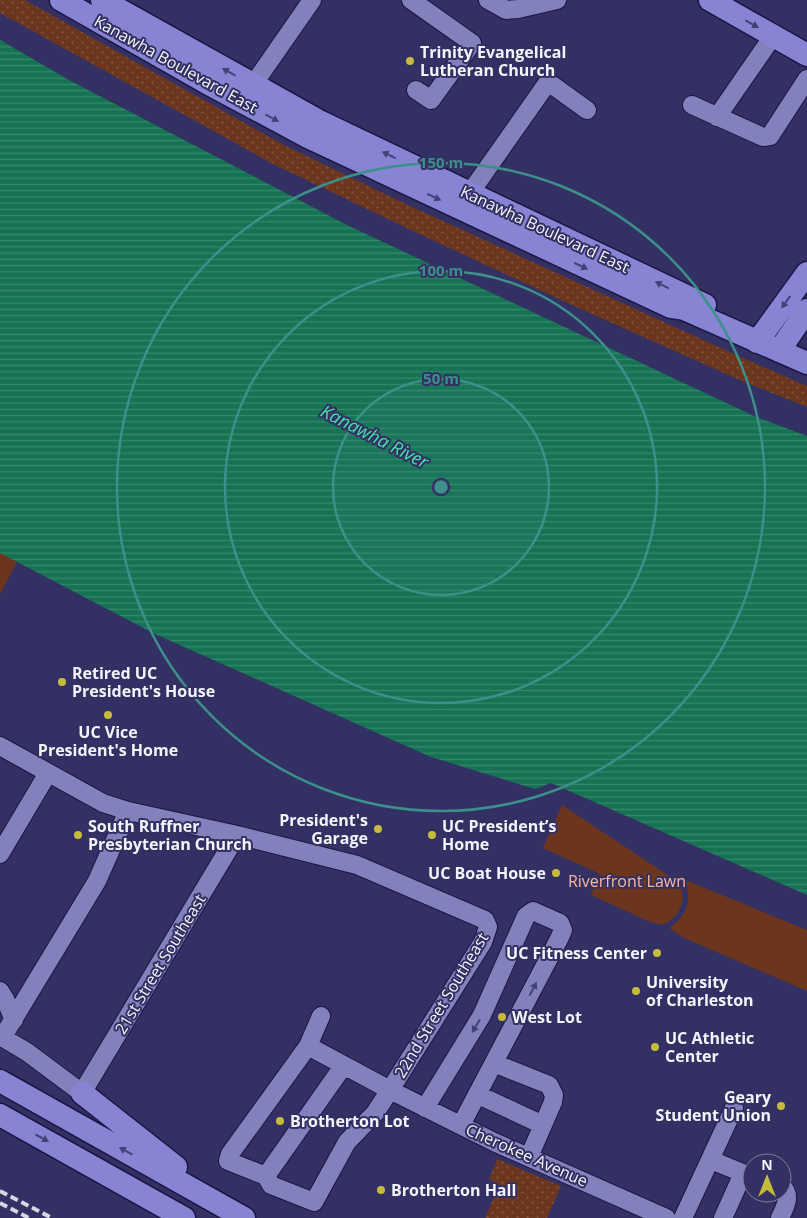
<svg xmlns="http://www.w3.org/2000/svg" width="807" height="1218" font-family="'Open Sans',sans-serif">
<style>
.grass{fill:url(#grass-dots)}
.park{fill:#6c361e}
.water{fill:url(#water-rules)}
.lines{fill:none;stroke-linecap:round;stroke-linejoin:round}
.minor-casing{stroke:#1c1546;stroke-width:20}
.major-casing{stroke:#1c1546;stroke-width:25}
.minor{stroke:#8281bb;stroke-width:18}
.major{stroke:#8785d3;stroke-width:22}
.rail{stroke:#d7d7e4;stroke-width:4;stroke-dasharray:8 4;stroke-linecap:butt}
.oneway{fill:#444179}
.oneway2{fill:#434075}
.ring{fill:none;stroke:#3d8f8a;stroke-width:2.5}
.poi-dot{fill:#c7bb3c;stroke:#333063;stroke-width:2}
.labels{text-anchor:middle;dominant-baseline:central;stroke-width:4;stroke-linejoin:round;paint-order:stroke}
.poi-label{font-size:16px;font-weight:bold;fill:#f3f4fa;stroke:#333063;text-anchor:start}
.street-label{font-size:16px;fill:#f3f4fa;stroke:#333063}
.park-label{font-size:16px;fill:#fcb698;stroke:#333063}
.water-label{font-size:18px;font-style:italic;fill:#45e1a8;stroke:#333063}
.centre{fill:#3d8f8a;stroke:#333063;stroke-width:2.5}
.ring-label{font-size:15px;text-anchor:middle;font-weight:bold;fill:#3d8f8a;stroke:#333063;stroke-width:4;stroke-linejoin:round;paint-order:stroke}
</style>
<defs>
<pattern id="grass-dots" width="8" height="8" patternUnits="userSpaceOnUse" patternTransform="scale(1.25)"><rect width="8" height="8" fill="#6c361e"/><path d="M2 2h.1M6 6h.1" fill="none" stroke="#815440" stroke-width="1.8" stroke-linecap="round"/></pattern>
<pattern id="water-rules" width="6" height="5" patternUnits="userSpaceOnUse" patternTransform="scale(1.25)"><rect width="6" height="5" fill="#157353"/><path d="M0 2.5h6" fill="none" stroke="#38886d"/></pattern>
</defs>
<rect width="100%" height="100%" fill="#333063"/>
<path class="grass" d="M0,0H25L284,145L408,205L734,354L807,386V407L742,381L574,306L413,231L273,164L0,13Z
M497,1159L561,1186L547,1218H485L499,1185L489,1179Z"/>
<path class="park" d="M0,552L17,562L0,594Z
M562,805L678,882C689,900 679,918 662,925L648,921L591,895L600,874L543,848Z
M683,879L807,930V991L684,938L669,928C687,917 694,897 683,879Z"/>
<path class="water" d="M0,40L69,80L347,225L754,416L807,436V895L551,783L535,789L431,757L155,634L0,553Z"/>
<g class="lines">
<defs>
<path id="minor" d="M411,0L472,43L431,100L416,90
M488,0L506,10L518,9L557,0
M246,95L312,0
M692,105L763,137L770,136L807,79
M717,117L773,36
M470,193L548,82L587,110
M0,746L103,803L128,811L237,835L357,865L485,920L488,927L483,942L390,1090L494,1142L666,1218
M0,854L48,773
M0,991L5,999L14,1020
M0,1036L27,1052L82,1093
M2,1038L97,881L128,811
M308,1046L390,1090L375,1113L347,1142L314,1202L271,1185L266,1176L228,1161L230,1154L308,1046L321,1016
M501,1066L549,1085L554,1095L553,1102L529,1157
M82,1093L237,835
M485,1098L543,1125
M425,1108L482,1015L526,916L533,911L560,923L563,930L559,939L461,1125
M711,1160L745,1174
M266,1176L344,1065
M683,1218L734,1108
M723,1218L741,1178L745,1174H752
M780,1218C785,1207 792,1196 782,1186"/>
<path id="major" d="M61,0L207,83L308,137L671,307L684,309L807,363
M102,0L321,122L705,305
M710,0L807,55
M757,342L807,273
M779,351L807,310
M0,1081L244,1218
M82,1093L176,1167
M0,1115L184,1218"/>
</defs>
<use href="#minor" class="minor-casing"/>
<use href="#major" class="major-casing"/>
<use href="#minor" class="minor"/>
<use href="#major" class="major"/>
<path class="rail" d="M0,1191L52,1218
M0,1203L29,1218"/>
</g>
<defs><path id="oneway-solid" d="M-6-.8H1V-3.2L6.5 0L1 3.2V.8H-6Z" transform="scale(1.25)"/></defs>
<g class="oneway">
<use href="#oneway-solid" transform="translate(752 24) rotate(29)"/>
<use href="#oneway-solid" transform="translate(229 72) rotate(-151)"/>
<use href="#oneway-solid" transform="translate(272 118) rotate(28)"/>
<use href="#oneway-solid" transform="translate(389 155) rotate(-154)"/>
<use href="#oneway-solid" transform="translate(434 197) rotate(25)"/>
<use href="#oneway-solid" transform="translate(581 266) rotate(25)"/>
<use href="#oneway-solid" transform="translate(662 285) rotate(-154)"/>
<use href="#oneway-solid" transform="translate(786 302) rotate(126)"/>
<use href="#oneway-solid" transform="translate(42 1138) rotate(29)"/>
<use href="#oneway-solid" transform="translate(126 1151) rotate(-151)"/>
</g>
<g class="oneway2">
<use href="#oneway-solid" transform="translate(533 989) rotate(-62)"/>
<use href="#oneway-solid" transform="translate(476 1026) rotate(121)"/>
</g>
<circle cx="441" cy="487" r="108" fill="#3d8f8a" fill-opacity=".12"/>
<g class="ring">
<circle cx="441" cy="487" r="108"/>
<circle cx="441" cy="487" r="216"/>
<circle cx="441" cy="487" r="324"/>
</g>
<g class="poi-dot">
<circle cx="410" cy="61" r="5"/>
<circle cx="62" cy="682" r="5"/>
<circle cx="108" cy="715" r="5"/>
<circle cx="378" cy="829" r="5"/>
<circle cx="78" cy="835" r="5"/>
<circle cx="432" cy="835" r="5"/>
<circle cx="556" cy="873" r="5"/>
<circle cx="657" cy="953" r="5"/>
<circle cx="636" cy="991" r="5"/>
<circle cx="502" cy="1017" r="5"/>
<circle cx="655" cy="1047" r="5"/>
<circle cx="781" cy="1106" r="5"/>
<circle cx="280" cy="1121" r="5"/>
<circle cx="381" cy="1190" r="5"/>
</g>
<g class="labels">
<g class="poi-label">
<text x="420" y="52">Trinity Evangelical<tspan x="420" dy="18">Lutheran Church</tspan></text>
<text x="72" y="673">Retired UC<tspan x="72" dy="18">President's House</tspan></text>
<text x="108" y="732" text-anchor="middle">UC Vice<tspan x="108" dy="18">President's Home</tspan></text>
<text x="368" y="820" text-anchor="end">President's<tspan x="368" dy="18">Garage</tspan></text>
<text x="88" y="826">South Ruffner<tspan x="88" dy="18">Presbyterian Church</tspan></text>
<text x="442" y="826">UC President’s<tspan x="442" dy="18">Home</tspan></text>
<text x="546" y="873" text-anchor="end">UC Boat House</text>
<text x="647" y="953" text-anchor="end">UC Fitness Center</text>
<text x="646" y="982">University<tspan x="646" dy="18">of Charleston</tspan></text>
<text x="512" y="1017">West Lot</text>
<text x="665" y="1038">UC Athletic<tspan x="665" dy="18">Center</tspan></text>
<text x="771" y="1097" text-anchor="end">Geary<tspan x="771" dy="18">Student Union</tspan></text>
<text x="290" y="1121">Brotherton Lot</text>
<text x="391" y="1190">Brotherton Hall</text>
</g>
<g class="street-label">
<text transform="translate(176 64) rotate(29)">Kanawha Boulevard East</text>
<text transform="translate(545 229) rotate(25)">Kanawha Boulevard East</text>
<text transform="translate(160 964) rotate(-59)">21st Street Southeast</text>
<text transform="translate(441 1005) rotate(-59)">22nd Street Southeast</text>
<text transform="translate(527 1155) rotate(24)">Cherokee Avenue</text>
</g>
<g class="park-label">
<text x="627" y="881">Riverfront Lawn</text>
</g>
<g class="water-label">
<text transform="translate(375 436) rotate(27)">Kanawha River</text>
</g>
</g>
<circle cx="441" cy="487" r="8" class="centre"/>
<g class="ring-label">
<text x="441" y="168">150 m</text>
<text x="441" y="276">100 m</text>
<text x="441" y="384">50 m</text>
</g>
<g transform="translate(767 1178)"><circle r="24" fill="#333063" stroke="#807e9f"/>
<path d="M0-4L9 19L0 12L-9 19Z" fill="#c7bb3c"/>
<text y="-8" font-size="14" font-weight="bold" text-anchor="middle" fill="#f3f4fa">N</text>
</g>
</svg>
